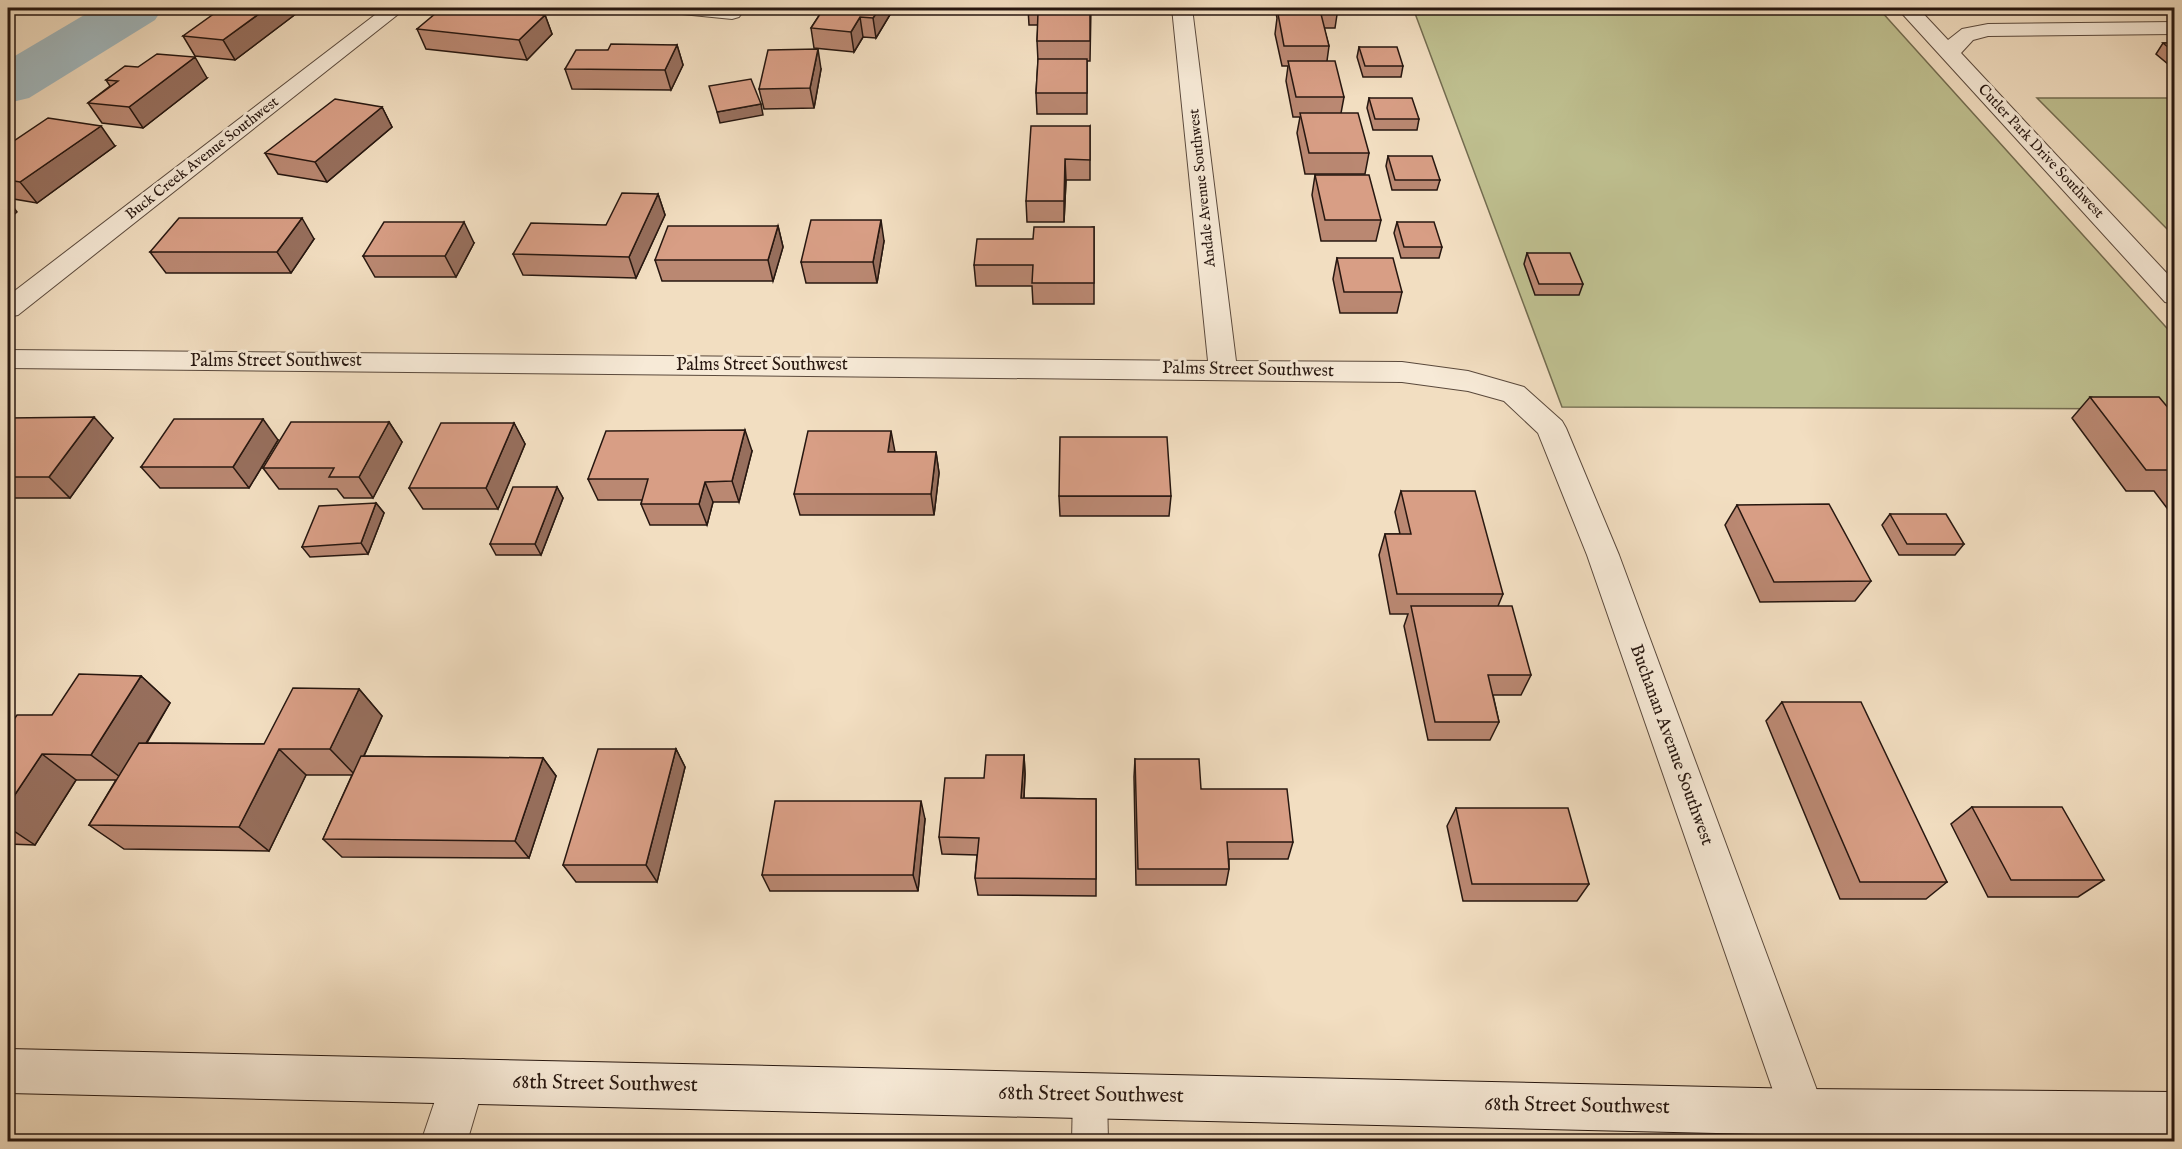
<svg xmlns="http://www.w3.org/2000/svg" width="2182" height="1149" font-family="'IM FELL English',serif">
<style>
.green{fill:#bfc090;stroke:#736c50;stroke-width:1.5}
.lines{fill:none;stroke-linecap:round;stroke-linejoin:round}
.river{fill:#a2b9bf;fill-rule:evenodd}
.service-casing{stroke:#5a493c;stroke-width:2}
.minor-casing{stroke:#5a493c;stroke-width:2}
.secondary-casing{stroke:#271710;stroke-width:2}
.service{fill:#f7ead7;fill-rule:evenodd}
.minor{fill:#f7ead7;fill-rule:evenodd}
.secondary{fill:#f7ead7;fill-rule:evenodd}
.wall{fill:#ba8872;stroke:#271710;stroke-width:1.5}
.shaded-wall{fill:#976f5d;stroke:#271710;stroke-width:1.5}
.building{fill:#d89e85;stroke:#271710;stroke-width:1.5}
.labels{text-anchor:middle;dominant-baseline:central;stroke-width:6;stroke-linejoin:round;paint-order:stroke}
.far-street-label{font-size:15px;fill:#271710;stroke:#f7ead7}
.street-label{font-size:18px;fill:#271710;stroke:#f7ead7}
.near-street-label{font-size:21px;fill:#271710;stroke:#f7ead7}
</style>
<rect width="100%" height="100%" fill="#f2dec1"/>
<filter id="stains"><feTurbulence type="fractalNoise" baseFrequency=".00333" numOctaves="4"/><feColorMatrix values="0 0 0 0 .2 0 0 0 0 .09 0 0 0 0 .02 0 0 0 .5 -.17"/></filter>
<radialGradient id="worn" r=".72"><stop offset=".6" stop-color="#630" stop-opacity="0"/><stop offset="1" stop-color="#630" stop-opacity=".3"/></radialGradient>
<path class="green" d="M1413,8H2021L1880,10L2174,336V409L1562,407Z
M2037,98H2174V236Z"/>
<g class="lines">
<path class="river" d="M96,8H163L155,20L29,98L8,103V60Z"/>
<defs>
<path id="service" d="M1090,1078L1102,1083L1107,1095L1108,1142H1072L1073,1095L1078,1083Z"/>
<path id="minor" d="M384,8H406L18,315L8,317V296Z
M672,8H735L742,13L739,17L732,19L682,14L675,12Z
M1172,8H1192L1236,361L1402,362L1468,371L1524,387L1562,421L1566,428L1619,555L1825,1112L1818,1128L1802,1135L1786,1128L1587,555L1538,433L1504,401L1468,391L1402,382L8,368V350L1208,361Z
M1897,8H1918L1948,40L1962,29L1988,24L2174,22V34L1988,36L1973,40L1961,53L2174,281V304L2165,302Z
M463,1059L479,1065L485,1081L467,1142H421L447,1065Z"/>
<path id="secondary" d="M8,1049L1802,1089L2174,1092V1137L1802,1135L8,1093Z"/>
</defs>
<use href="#service" class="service-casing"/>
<use href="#minor" class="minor-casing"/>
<use href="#secondary" class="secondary-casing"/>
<use href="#service" class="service"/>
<use href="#minor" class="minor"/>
<use href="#secondary" class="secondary"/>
</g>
<path class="wall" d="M824,8H894L876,38L863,37L854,52L814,48L811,28Z
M1028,8H1091L1090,61H1087V114H1037L1036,93L1038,61L1037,41L1038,25H1029Z
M1275,8H1338L1335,28H1324L1329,46L1327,61L1344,97L1341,113L1369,153L1365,174H1305L1297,133L1300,117H1293L1286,81L1288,66H1282L1275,34L1277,18Z
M301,10L235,60L195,56L183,36Z
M545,15L552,34L527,60L426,49L417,29Z
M2163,43H2175V70L2156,54Z
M677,45L683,65L671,90L572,89L565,69L608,50Z
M1359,47L1403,66L1401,77H1363L1357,57Z
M821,69L814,108L764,109L759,89Z
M207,78L143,128L102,123L88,103L110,86L106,80Z
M1369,98L1419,119L1417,130H1373L1367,108Z
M382,107L392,127L327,182L278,174L265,153Z
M1090,126V180H1066L1064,222H1027L1026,201Z
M8,145L115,146L37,203L8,198Z
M1388,156L1440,180L1437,190H1392L1386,166Z
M1315,175L1381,220L1376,241H1321L1312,195Z
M658,194L665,215L636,278L523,275L513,254L606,225Z
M1397,222L1442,247L1439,258H1401L1394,233Z
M778,226L783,247L773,281H662L655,260Z
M1094,227V304H1033L1032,286H976L974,265L1033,239Z
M314,239L291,273H166L150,252Z
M884,241L877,283H806L801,262Z
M474,243L456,277H375L363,256Z
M1527,253L1583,284L1579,295H1535L1524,264Z
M1337,258L1402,292L1397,313H1340L1333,279Z
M2090,397L2175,416V516H2173L2154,491H2126L2072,418Z
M8,418L113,438L70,498H8Z
M389,422L402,442L373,498H344L337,489H279L263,468Z
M514,423L525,444L498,509H423L409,488Z
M278,440L249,488H160L141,467Z
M752,451L739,502H713L707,525H650L641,504L642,500H598L588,479Z
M895,452H936L939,473L934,515H800L794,494Z
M557,487L563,498L541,555H496L490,544Z
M1401,491L1503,594L1498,606L1531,675L1521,695H1493L1499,722L1490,740H1428L1404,626L1408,614H1390L1379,555L1385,534H1400L1395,512Z
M1059,496H1171L1169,516H1060Z
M376,503L384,513L368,554L310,557L302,547Z
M1737,505L1871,581L1855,601L1760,602L1725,525Z
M1890,514L1964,544L1955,555H1899L1882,525Z
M2175,540V548L2171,543Z
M141,676L170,703L147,743L264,744L359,689L382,716L364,756L543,758L556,776L529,858L342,857L323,839L352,775H306L269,851L124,849L89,825L116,780H76L35,845L8,844V728L52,715Z
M1782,702L1947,882L1926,899H1840L1766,721Z
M676,749L685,767L657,882H576L563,865Z
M1024,755L1025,774L1024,798L1096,799V896L978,895L975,878L977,855L942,854L939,837L984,778Z
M1135,759L1201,789L1293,842L1288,859H1229V869L1226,885H1136L1134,777Z
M1972,807L2104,880L2078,897H1988L1951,824Z
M1456,808L1589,884L1577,901H1463L1447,826Z
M925,819L918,891H770L762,875Z"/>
<path class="shaded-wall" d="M267,8H299L301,10L235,60L223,40Z
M880,8H894L876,38L873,18Z
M545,15L552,34L527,60L519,40Z
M860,17L863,37L854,52L851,32Z
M677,45L683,65L671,90L665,70Z
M818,49L821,69L814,108L810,88Z
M195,57L207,78L143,128L129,107Z
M761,104L763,115L720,123L717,112Z
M382,107L392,127L327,182L315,162Z
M101,126L115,146L37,203L20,182Z
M1065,159L1066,180L1064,222V201Z
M658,194L665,215L636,278L629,257Z
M8,200L17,212L8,220Z
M302,218L314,239L291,273L277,252Z
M881,220L884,241L877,283L873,262Z
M464,222L474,243L456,277L445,256Z
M778,226L783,247L773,281L768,260Z
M94,417L113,438L70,498L49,477Z
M263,419L278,440L249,488L233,467Z
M389,422L402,442L373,498L359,477Z
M514,423L525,444L498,509L486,488Z
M745,430L752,451L739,502L732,481Z
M891,431L895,452H888Z
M936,452L939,473L934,515L931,494Z
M705,482L713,502L707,525L699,504Z
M557,487L563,498L541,555L535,544Z
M376,503L384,513L368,554L361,543Z
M141,676L170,703L124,780L91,755Z
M359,689L382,716L355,775L330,749Z
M279,749L306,775L269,851L239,827Z
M676,749L685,767L657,882L646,865Z
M42,754L76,780L35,845L8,827V805Z
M1024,755L1025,774L1023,815L1021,798Z
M543,758L556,776L529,858L515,841Z
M921,801L925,819L918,891L913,875Z"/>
<path class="building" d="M222,8H267L223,40L183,36Z
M442,8H473L545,15L519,40L417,29Z
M824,8H880L873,18L860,17L851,32L811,28Z
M1038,12H1090V41H1037Z
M1278,14H1321L1329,46H1284Z
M2163,43H2175V53Z
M611,44L677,45L665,70L565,69L576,50H608Z
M1359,47H1397L1403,66H1365Z
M818,49L810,88L759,89L768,50Z
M157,54L195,57L129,107L88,103L118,81L106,80L125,66L138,67Z
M1038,59H1087V93H1036Z
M1288,61H1335L1344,97H1296Z
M751,79L761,104L717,112L709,86Z
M1369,98H1412L1419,119H1375Z
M335,99L382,107L315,162L265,153Z
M1300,113H1358L1369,153H1309Z
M48,118L101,126L20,182L8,180V145Z
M1031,126H1090V160L1065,159L1064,201H1026Z
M1388,156H1432L1440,180H1395Z
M1315,175H1369L1381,220H1325Z
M622,193L658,194L629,257L513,254L531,223L606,225Z
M179,218H302L277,252H150Z
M811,220H881L873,262H801Z
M384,222H464L445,256H363Z
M1397,222H1434L1442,247H1404Z
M668,226H778L768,260H655Z
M1034,227H1094V283H1032L1033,265H974L977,239H1033Z
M1527,253H1570L1583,284H1539Z
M1337,258H1393L1402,292H1344Z
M2090,397H2159L2175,416V470H2146Z
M94,417L49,477H8V418Z
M174,419H263L233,467H141Z
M291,422H389L359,477H329L334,468H263Z
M441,423H514L486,488H409Z
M745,430L732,481L705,482L699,504H641L648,479H588L606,431Z
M808,431H891L888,452H936L931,494H794Z
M1060,437H1167L1171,496H1059Z
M513,487H557L535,544H490Z
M1401,491H1475L1503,594H1397L1385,534H1411Z
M376,503L361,543L302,547L319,506Z
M1829,504L1871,581L1774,582L1737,505Z
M1890,514H1946L1964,544H1907Z
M1411,606H1512L1531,675H1488L1499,722H1435Z
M79,674L141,676L91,755L42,754L8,805V728L17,715H52Z
M293,688L359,689L330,749H279L239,827L89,825L139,743L264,744Z
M1782,702H1861L1947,882H1860Z
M598,749H676L646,865H563Z
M986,755H1024L1021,798L1096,799V879L975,878L979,838L939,837L945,778H984Z
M361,756L543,758L515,841L323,839Z
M1135,759H1199L1201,789H1287L1293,842H1227L1229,869H1138Z
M775,801H921L913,875H762Z
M1972,807H2062L2104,880H2011Z
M1456,808H1568L1589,884H1472Z"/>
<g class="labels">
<g class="far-street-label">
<text transform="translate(2041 151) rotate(47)">Cutler Park Drive Southwest</text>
<text transform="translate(202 158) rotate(-38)">Buck Creek Avenue Southwest</text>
<text transform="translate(1202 188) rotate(-96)">Andale Avenue Southwest</text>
</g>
<g class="street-label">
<text x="276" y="361">Palms Street Southwest</text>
<text x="762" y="365">Palms Street Southwest</text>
<text transform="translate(1248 370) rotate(1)">Palms Street Southwest</text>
<text transform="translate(1671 745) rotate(70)">Buchanan Avenue Southwest</text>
</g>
<g class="near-street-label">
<text transform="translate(605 1084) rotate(1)">68th Street Southwest</text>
<text transform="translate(1091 1095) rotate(1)">68th Street Southwest</text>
<text transform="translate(1577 1106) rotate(1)">68th Street Southwest</text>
</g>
</g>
<rect width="2182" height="1149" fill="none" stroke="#f2dec1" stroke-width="30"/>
<rect x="9" y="9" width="2164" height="1131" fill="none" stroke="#271710" stroke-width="3"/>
<rect x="15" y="15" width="2152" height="1119" fill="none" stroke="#271710" stroke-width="1.5"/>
<rect width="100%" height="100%" filter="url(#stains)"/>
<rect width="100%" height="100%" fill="url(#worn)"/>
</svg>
